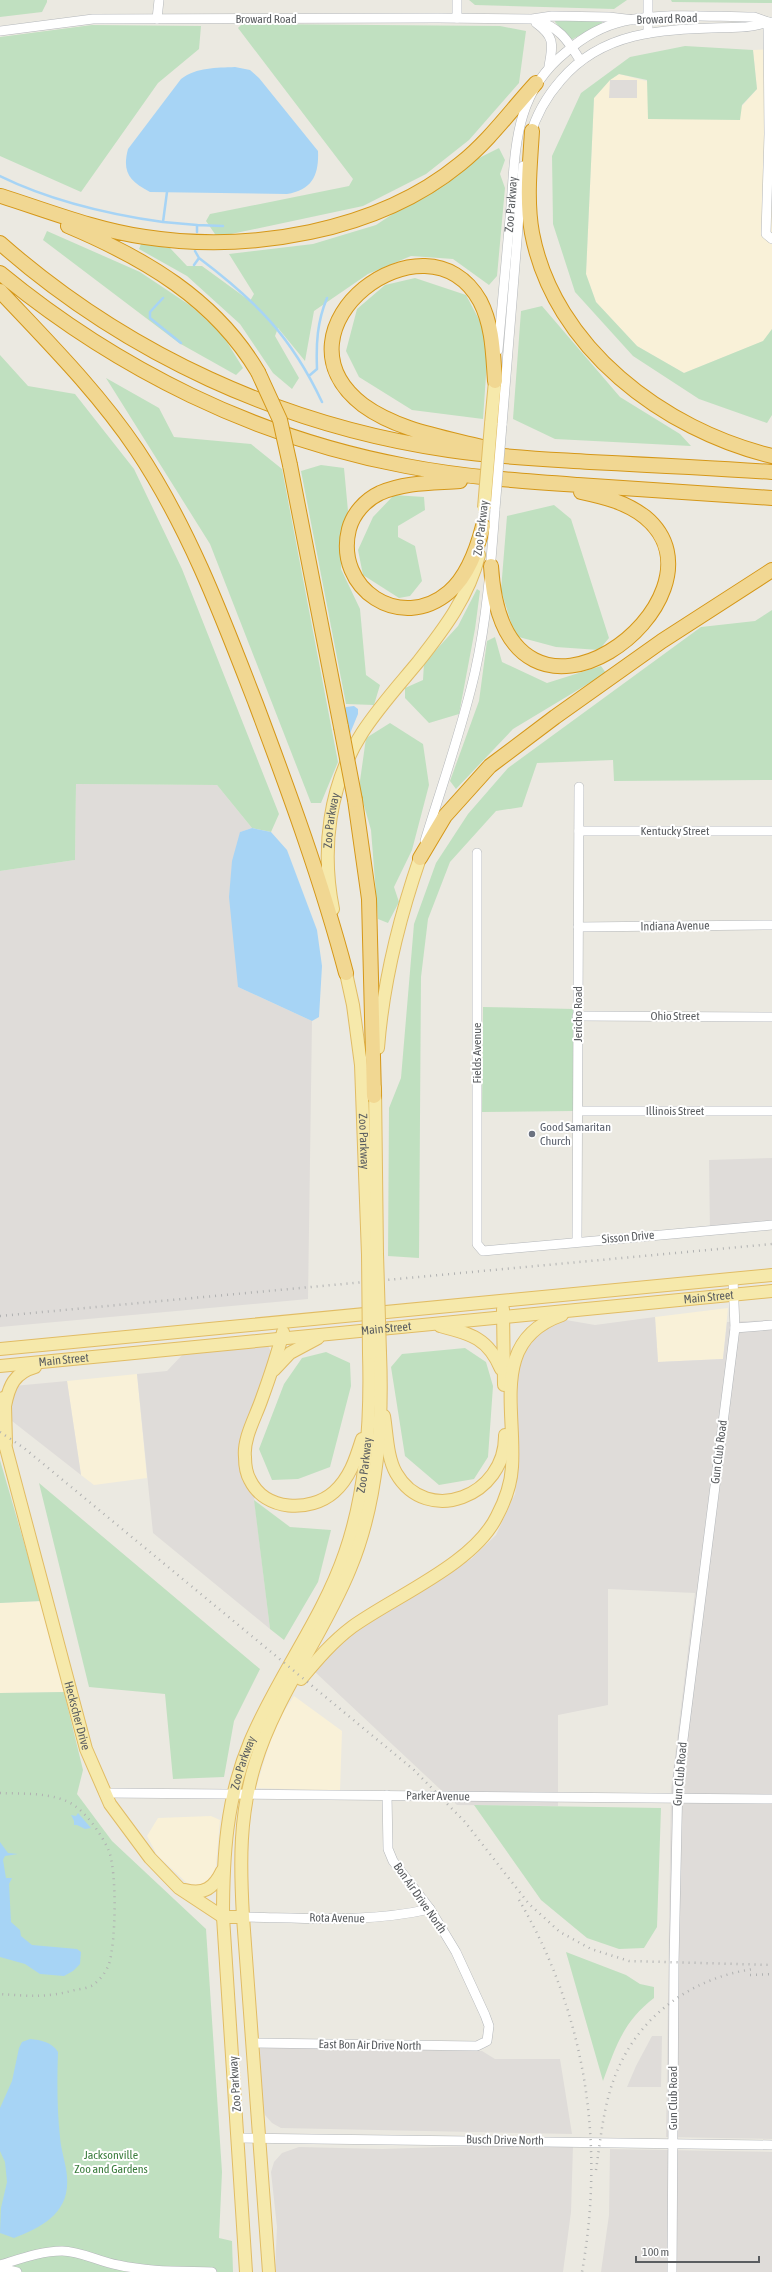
<svg xmlns="http://www.w3.org/2000/svg" width="772" height="2272" font-family="'Asap Condensed',sans-serif">
<style>
.commercial{fill:#f9f1d8}
.industrial{fill:#dfdcd9}
.green{fill:#c0e0c0}
.water{fill:#a7d4f5}
.lines{fill:none;stroke-linecap:round;stroke-linejoin:round}
.stream{stroke:#a7d4f5;stroke-width:2.5}
.minor-casing{stroke:#b4b7ba;stroke-width:10}
.major-casing{stroke:#e1bc64;stroke-width:14}
.highway-casing{stroke:#d59718;stroke-width:16}
.minor{stroke:#fff;stroke-width:9}
.major{stroke:#f6e9ab;stroke-width:12}
.highway{stroke:#f1d792;stroke-width:14}
.rail{stroke:#b0b1b1;stroke-width:2.5;stroke-dasharray:1 5;stroke-linecap:butt}
.minor-bridge-casing{stroke:#b4b7ba;stroke-width:10;stroke-linecap:butt}
.major-bridge-casing{stroke:#e1bc64;stroke-width:14;stroke-linecap:butt}
.highway-bridge-casing{stroke:#d59718;stroke-width:16;stroke-linecap:butt}
.minor-bridge{stroke:#fff;stroke-width:9}
.major-bridge{stroke:#f6e9ab;stroke-width:12}
.highway-bridge{stroke:#f1d792;stroke-width:14}
.worship-dot{fill:#6b7280;stroke:#fff;stroke-width:1.5}
.labels{text-anchor:middle;dominant-baseline:central;stroke-width:4;stroke-linejoin:round;paint-order:stroke}
.street-label{font-size:12px;fill:#5a5d60;stroke:#fff}
.worship-label{font-size:12px;fill:#5b616d;stroke:#fff;text-anchor:start}
.park-label{font-size:12px;fill:#3c7d3e;stroke:#fff}
</style>
<rect width="100%" height="100%" fill="#ebe9e1"/>
<path class="commercial" d="M772,49V329L764,341L684,373L637,346L596,302L586,274L594,98L610,80L619,74L742,106L757,89L753,50Z
M728,1308L723,1359L658,1362L655,1317Z
M137,1374L147,1478L94,1485L81,1475L67,1381Z
M41,1601L64,1692L0,1693V1603Z
M294,1696L342,1731L340,1791L256,1788L275,1725Z
M211,1816L220,1820L215,1876L205,1884L195,1885L187,1883L157,1855L147,1836L158,1818Z"/>
<path class="industrial" d="M610,80H637V98H609Z
M76,784L217,785L252,828L240,832L238,987L312,1021L308,1299L0,1327V871L75,860Z
M772,1158V1228L710,1233L709,1160Z
M655,1317L658,1362L723,1359L727,1322L772,1320V2139L666,2137L671,1789L695,1593L608,1589V1705L558,1715V1806L457,1805L314,1671L354,1631L471,1559L496,1535L515,1494L519,1462L517,1370L522,1354L535,1335L554,1324L566,1320L595,1325Z
M268,1346L271,1351V1363L243,1443L253,1489L270,1629L153,1533L137,1374L167,1371L184,1353Z
M67,1381L81,1475L12,1421L11,1396L14,1386Z
M652,2036H662L661,2087H627L636,2066Z
M259,2047L482,2051L495,2059H560L572,2134L281,2128L272,2123L265,2115L261,2104Z
M472,2146H573L571,2212L563,2272H275L277,2227L271,2172L274,2162L282,2153L299,2147L382,2149Z
M610,2149L772,2152V2272H601L609,2215Z"/>
<path class="green" d="M0,0H47V2L42,12L0,17Z
M469,0H627L614,9L475,5Z
M671,0H772V3L672,2Z
M556,19L603,20L602,23L571,40L555,22Z
M242,24L500,26L526,31L519,83L469,140L426,174L363,206L217,237L206,221L210,214L349,186L353,179L238,28Z
M92,25L201,26L199,49L158,83L81,192L0,156V37Z
M685,46L753,50L757,89L742,105L740,120L648,119L647,80L619,74L610,80L594,98L586,274L596,302L637,346L684,373L763,341L772,329V415L767,423L699,399L633,356L575,292L553,224L552,156L581,93L630,57Z
M499,148L505,160L500,174L505,188L497,276L489,285L453,259L411,256L368,274L314,311L305,361L278,328L275,336L299,378L292,389L273,373L240,324L187,276L139,249L141,244L170,248L187,266H202L250,301L254,294L229,254L313,244L376,225L473,161Z
M47,231L140,272L191,306L222,334L243,368L236,375L179,343L43,240Z
M415,278L466,295L482,325L487,361L483,419L412,410L359,377L346,351L357,309L385,285Z
M542,306L620,397L680,434L691,446L555,439L513,419L521,311Z
M0,355L28,386L75,394L134,469L182,569L279,814L271,832L252,828L217,785L76,784L75,860L0,871Z
M106,378L159,408L174,437L251,444L282,469L338,762L321,803H311L210,544Z
M321,465L344,468L348,511L342,527L341,569L360,609L366,675L380,685L374,705L346,704L301,471Z
M394,495L424,497L425,510L398,526V537L415,546L422,581L410,596L399,598L363,575L358,550L373,517Z
M554,505L571,519L609,638L599,650L556,647L515,636L501,590L507,516Z
M477,589L480,591L475,629L459,714L429,723L405,698V688L423,680L424,663L458,626Z
M772,610V780L614,781L613,760L537,763L522,807L496,811L450,862L428,919L421,977L419,1258L388,1256L389,1108L401,1078L414,924L436,863L468,814L508,768L701,627L755,621Z
M495,637L502,662L547,683L601,666L606,673L513,729L456,789L450,781L479,701L487,641Z
M390,723L423,744L429,785L412,850L394,887L399,902L388,923L378,919L371,830L359,788L366,738Z
M483,1007L574,1009L573,1111L482,1112Z
M465,1348L486,1362L493,1386L488,1457L474,1479L439,1485L405,1456L391,1367L402,1354Z
M326,1352L350,1363L351,1386L330,1467L298,1479L272,1480L259,1449L284,1384L302,1358Z
M0,1459V1460L41,1601L0,1603Z
M39,1483L260,1669L234,1721L224,1777L173,1779L165,1694L89,1687Z
M254,1500L290,1527L331,1530L318,1582L284,1640L270,1629Z
M64,1692L83,1770L77,1794L112,1841L206,1929L222,2172L219,2238L232,2241L233,2272H0V1693Z
M474,1805L661,1808L657,1927L644,1948L619,1949L587,1938L541,1900Z
M566,1952L626,1975L640,1984L654,1987V1998C623,2022 616,2046 603,2081Z"/>
<path class="water" d="M235,67L250,70L259,78L318,151C319,174 313,190 287,194L150,192C129,181 122,172 128,149L181,79C197,67 216,68 235,67Z
M354,706L358,709V714L349,736L344,710L346,707Z
M252,828L271,832L287,850L317,930L322,966L319,1017L312,1021L238,987L229,897L232,861L240,832Z
M78,1813L91,1828L85,1829L77,1825H74V1821L71,1815L76,1816Z
M0,1842L8,1853L18,1854L5,1856L3,1860L6,1878H12L9,1884L11,1922L20,1930L21,1936L32,1945L77,1949L81,1952L80,1964L73,1971L64,1976L40,1974L25,1964L0,1957Z
M30,2039C41,2040 52,2042 58,2052C57,2080 57,2109 60,2137C61,2151 66,2163 67,2177C70,2213 42,2227 14,2238L0,2233L1,2208L7,2182L5,2162L0,2151V2108L12,2081L19,2048L22,2042Z"/>
<g class="lines">
<path class="stream" d="M0,176C51,201 107,214 163,222L167,192
M163,222L197,225V232
M197,225L223,226
M195,251L199,258C256,301 291,336 322,402
M194,265L199,258
M163,298L150,312V318L181,343
M310,375L317,369C316,344 317,322 327,298"/>
<defs>
<g id="minor">
<path d="M648,0V33"/>
<path d="M457,18V0"/>
<path d="M157,19L159,0"/>
<path d="M535,20C559,26 568,41 580,60"/>
<path d="M768,22L769,134L766,234L772,239"/>
<path d="M536,23C555,37 553,44 549,66"/>
<path d="M0,31L93,19L438,18L532,19L552,16L609,17L634,20"/>
<path d="M530,136C536,115 547,96 561,80C608,25 676,30 742,27C753,27 762,23 772,22"/>
<path id="s1" d="M498,350C502,306 506,262 510,218C516,154 511,96 566,52C583,37 602,26 624,21C666,12 712,17 754,17L768,22"/>
<path d="M502,425L523,166"/>
<path d="M579,831H772"/>
<path d="M425,841C442,785 462,729 475,672C487,619 491,563 495,509"/>
<path d="M477,853V1244L483,1251L772,1225"/>
<path d="M578,927L772,925"/>
<path d="M577,1016L772,1017"/>
<path d="M578,1111H772"/>
<path d="M577,1241L579,787"/>
<path d="M735,1328L772,1325"/>
<path d="M104,1793L772,1799"/>
<path d="M243,1917C306,1918 369,1923 430,1909"/>
<path d="M252,2043L477,2046L487,2041L489,2026L485,2015L456,1952L430,1909L393,1861L388,1849L387,1795"/>
<path d="M238,2138L772,2145"/>
<path d="M0,2265C20,2259 41,2251 62,2251C81,2251 99,2262 118,2265C149,2272 180,2271 212,2272"/>
<path d="M0,2268L17,2272"/>
<path d="M672,2272L674,1963L678,1779L735,1328L733,1279"/>
</g>
<g id="major">
<path d="M491,424L495,381"/>
<path id="s2" d="M333,909C321,849 329,785 362,733C378,708 399,685 418,662C444,629 469,596 479,555"/>
<path id="s3" d="M344,964L353,1005L361,1065L368,1255"/>
<path d="M378,1048C383,983 399,919 420,858"/>
<path d="M375,1088L377,1254"/>
<path d="M503,1309L504,1385"/>
<path d="M440,1326C471,1334 488,1338 501,1369"/>
<path d="M283,1332C277,1356 269,1379 261,1401C255,1418 243,1439 245,1457C245,1464 246,1473 250,1480C265,1511 310,1513 334,1492C350,1478 356,1458 362,1439"/>
<path d="M0,1349L772,1275"/>
<path id="s4" d="M0,1366L772,1291"/>
<path d="M274,1370L290,1353L318,1338"/>
<path d="M3,1398L5,1406L6,1443"/>
<path d="M5,1406C9,1386 14,1373 35,1367"/>
<path d="M384,1416C387,1434 387,1457 396,1473C427,1527 506,1496 505,1435"/>
<path id="s5" d="M0,1433L6,1448L86,1749L110,1804L150,1858L179,1888L223,1917H243"/>
<path d="M301,1679C317,1660 332,1642 352,1627C395,1596 474,1564 497,1516C505,1501 511,1484 512,1467C516,1408 490,1340 562,1315"/>
<path d="M185,1890C204,1895 214,1888 222,1871"/>
<path id="s6" d="M246,2272L223,1917C223,1857 226,1799 250,1742C277,1677 322,1620 345,1553C367,1490 371,1420 369,1353"/>
<path d="M269,2272L243,1917C240,1864 239,1816 255,1764C276,1695 323,1636 350,1569C378,1502 383,1425 380,1353"/>
</g>
<path id="highway" d="M532,131C530,165 526,200 532,233C554,348 664,430 772,456
M1,196C48,211 96,230 145,237C249,253 377,232 460,164C490,140 511,110 536,83
M68,226C144,258 215,299 258,372
M0,243C126,354 283,426 449,450C496,457 543,459 590,462C651,465 711,468 772,472
M0,273C118,370 256,438 406,466C463,477 521,481 578,485C643,489 707,494 772,498
M0,291C48,342 98,392 137,450C189,528 222,616 256,704C289,792 322,882 346,973
M482,447C443,437 397,430 363,405C264,329 426,205 480,301C493,326 493,354 495,381
M290,465L341,727
M460,481C433,483 405,482 380,493C365,500 353,514 349,529C334,589 401,633 449,592C468,576 477,549 483,526
M491,566C504,780 742,597 645,517C626,502 604,497 581,492
M355,800L369,899L374,1096
M420,858L445,816L490,766L555,717L662,641L772,570"/>
</defs>
<use href="#minor" class="minor-casing"/>
<use href="#major" class="major-casing"/>
<use href="#highway" class="highway-casing"/>
<use href="#minor" class="minor"/>
<use href="#major" class="major"/>
<use href="#highway" class="highway"/>
<path class="rail" d="M0,1316L772,1244
M0,1432L24,1448L414,1770L465,1822L529,1904L560,1932L591,1949L629,1961L772,1965
M0,1793C23,1794 52,1792 72,1804C87,1813 102,1835 109,1851C117,1874 116,1941 109,1964C106,1972 100,1980 93,1985C88,1988 81,1989 75,1990C46,1998 29,1996 0,1994
M519,1900C586,2014 605,2143 582,2272
M750,1975L772,1974
M596,2170C601,2136 604,2100 618,2069C642,2013 695,1977 754,1969"/>
<defs>
<path id="minor-bridge" d="M495,509L502,425"/>
<path id="major-bridge" d="M484,508L491,424
M377,1254L380,1353
M368,1255L369,1353"/>
<path id="highway-bridge" d="M258,372L280,420L290,465
M341,727L355,800"/>
</defs>
<use href="#minor-bridge" class="minor-bridge-casing"/>
<use href="#major-bridge" class="major-bridge-casing"/>
<use href="#highway-bridge" class="highway-bridge-casing"/>
<use href="#minor-bridge" class="minor-bridge"/>
<use href="#major-bridge" class="major-bridge"/>
<use href="#highway-bridge" class="highway-bridge"/>
</g>
<circle class="worship-dot" cx="532" cy="1134" r="4"/>
<g class="labels">
<g class="street-label">
<text x="266" y="19">Broward Road</text>
<text transform="translate(667 19) rotate(-2)">Broward Road</text>
<text stroke="none"><textPath href="#s1" startOffset="146">Zoo Parkway</textPath></text>
<text transform="translate(481 528) rotate(-83)">Zoo Parkway</text>
<text stroke="none"><textPath href="#s2" startOffset="89">Zoo Parkway</textPath></text>
<text x="675" y="831">Kentucky Street</text>
<text transform="translate(675 926) rotate(-1)">Indiana Avenue</text>
<text transform="translate(578 1014) rotate(-90)">Jericho Road</text>
<text x="675" y="1016">Ohio Street</text>
<text transform="translate(477 1053) rotate(-90)">Fields Avenue</text>
<text x="675" y="1111">Illinois Street</text>
<text stroke="none"><textPath href="#s3" startOffset="179">Zoo Parkway</textPath></text>
<text transform="translate(628 1237) rotate(-5)">Sisson Drive</text>
<text stroke="none"><textPath href="#s4" startOffset="712">Main Street</textPath></text>
<text stroke="none"><textPath href="#s4" startOffset="388">Main Street</textPath></text>
<text stroke="none"><textPath href="#s4" startOffset="64">Main Street</textPath></text>
<text transform="translate(719 1452) rotate(-83)">Gun Club Road</text>
<text stroke="none"><textPath href="#s6" startOffset="836">Zoo Parkway</textPath></text>
<text stroke="none"><textPath href="#s5" startOffset="293">Heckscher Drive</textPath></text>
<text stroke="none"><textPath href="#s6" startOffset="512">Zoo Parkway</textPath></text>
<text transform="translate(680 1774) rotate(-85)">Gun Club Road</text>
<text transform="translate(438 1796) rotate(1)">Parker Avenue</text>
<text transform="translate(420 1898) rotate(55)">Bon Air Drive North</text>
<text transform="translate(337 1918) rotate(1)">Rota Avenue</text>
<text transform="translate(370 2045) rotate(1)">East Bon Air Drive North</text>
<text transform="translate(235 2084) rotate(-94)">Zoo Parkway</text>
<text transform="translate(673 2098) rotate(-90)">Gun Club Road</text>
<text transform="translate(505 2140) rotate(1)">Busch Drive North</text>
</g>
<g class="worship-label">
<text x="540" y="1127">Good Samaritan<tspan x="540" dy="14">Church</tspan></text>
</g>
<g class="park-label">
<text x="111" y="2155">Jacksonville<tspan x="111" dy="14">Zoo and Gardens</tspan></text>
</g>
</g>
<path d="M636 2256v6h123v-6" fill="none" stroke="#5a5d60" stroke-width="2"/>
<text x="642" y="2256" font-size="12" fill="#5a5d60" stroke="#ffffff" stroke-width="3" paint-order="stroke">100 m</text>
</svg>
